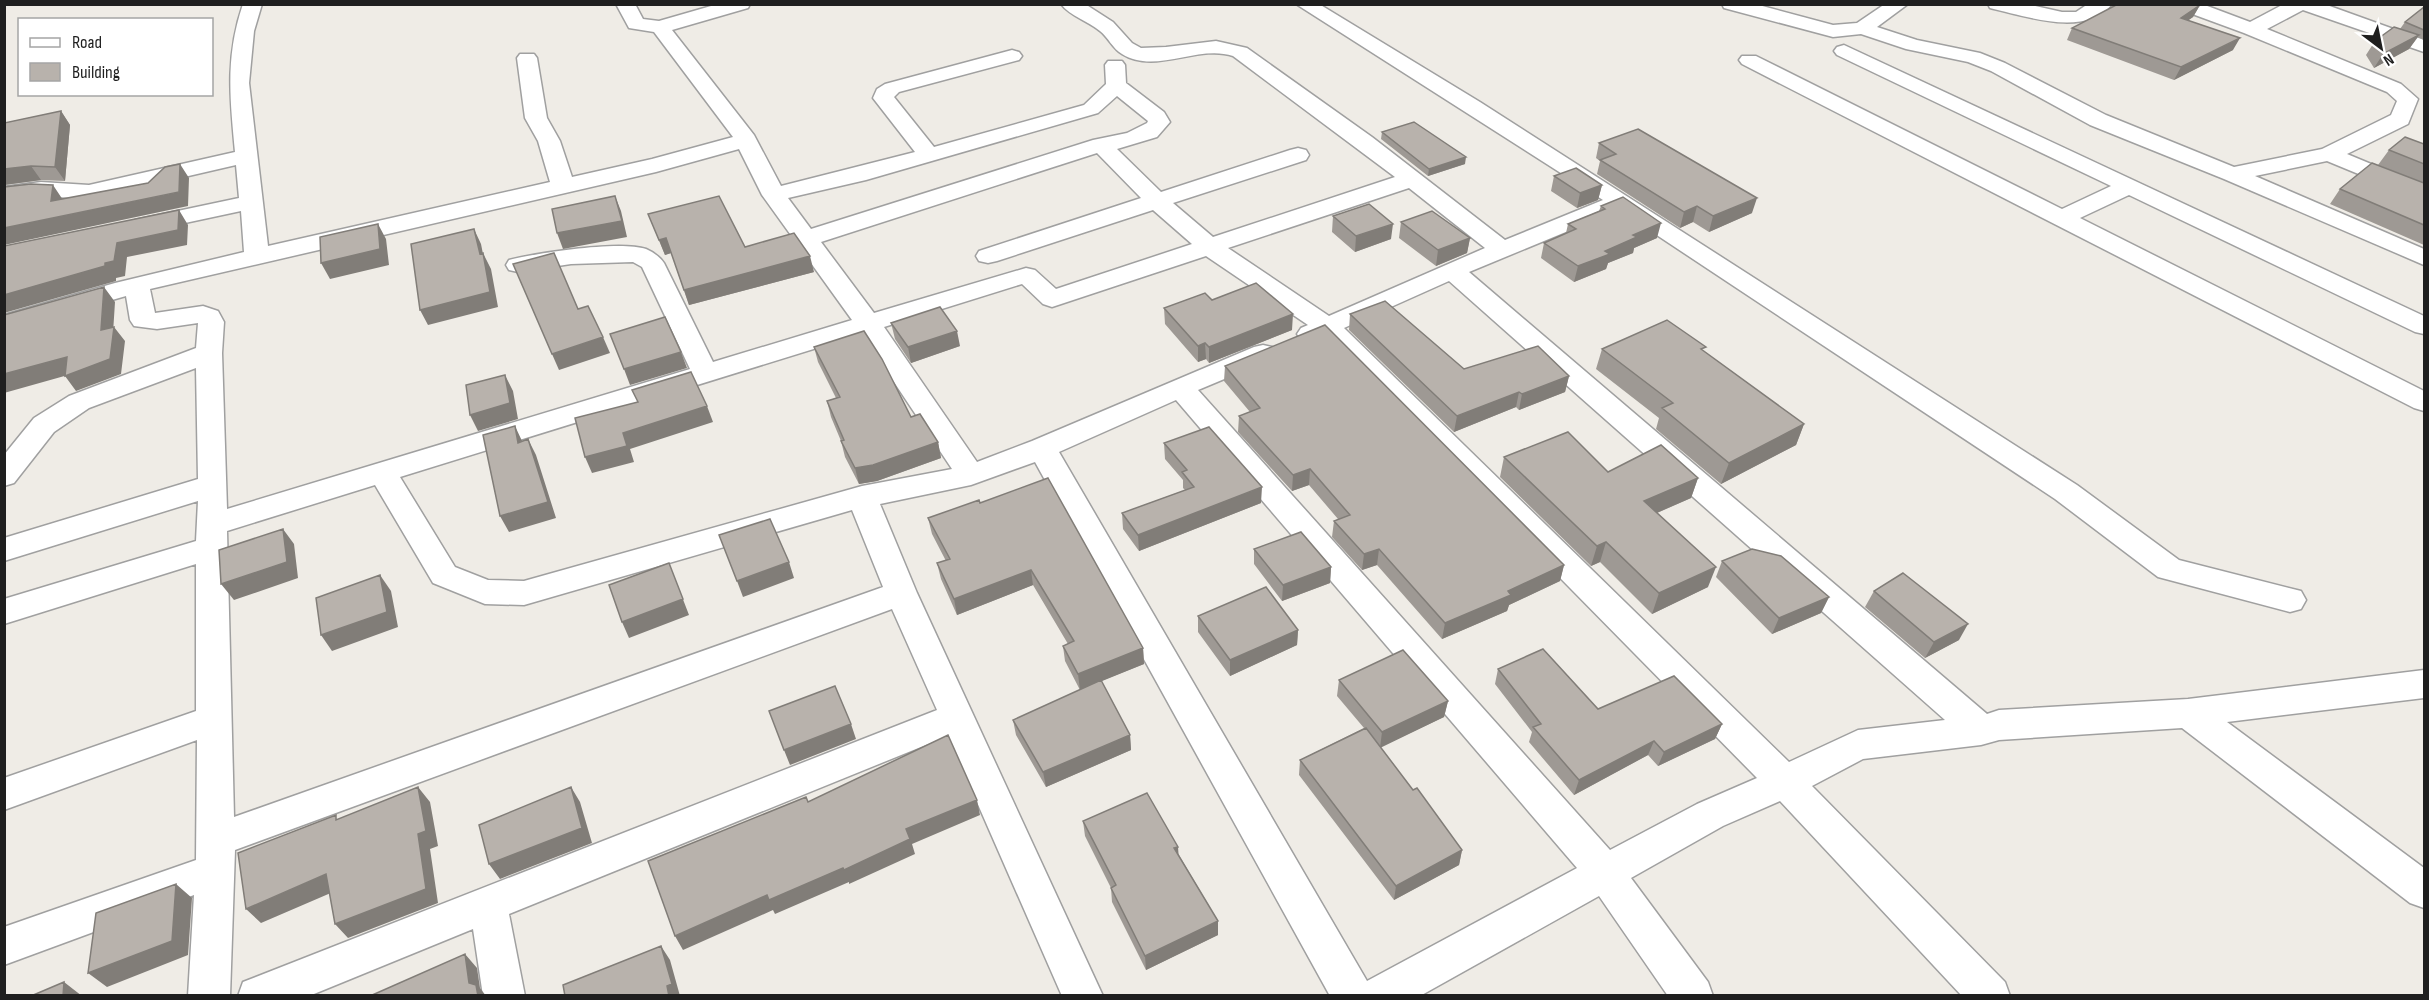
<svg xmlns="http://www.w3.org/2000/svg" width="2429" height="1000" font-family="'Sofia Sans Condensed',sans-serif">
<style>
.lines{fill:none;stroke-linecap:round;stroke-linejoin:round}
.street-casing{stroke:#a0a0a0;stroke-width:3}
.street{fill:#fff;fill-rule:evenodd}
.wall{fill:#9e9994}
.shaded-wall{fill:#817d78}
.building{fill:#b8b2ac;stroke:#817d78;stroke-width:1.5}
</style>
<rect width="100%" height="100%" fill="#efece6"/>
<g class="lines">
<defs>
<path id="street" d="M243,4H262L254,31L249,83L268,246L550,182L538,141L525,118L517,58L520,54H534L537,58L547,118L560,141L572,177L652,159L733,137L654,32L629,28L616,4H635L643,19L659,21L718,4H750L748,8L672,30L754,135L781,186L915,152L873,98L877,89L885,84L1012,50L1019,52L1022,56L1019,60L899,92L894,97L934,147L1084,105L1106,84L1105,65L1108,61H1122L1125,65L1126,83L1164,112L1170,122L1157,137L1117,149L1161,192L1290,150L1298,148L1306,150L1309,155L1306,160L1173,203L1213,237L1395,177L1233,56C1198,44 1155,75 1122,54C1113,49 1108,37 1100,31C1088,21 1070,16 1061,4H1085L1113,22L1132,43L1141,48L1166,47L1216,41L1247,48L1372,137L1505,240L1603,200L1296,4H1319L1480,102L2077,485L2179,560L2301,591L2306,600L2301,609L2290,612L2158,577L2055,499L1619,210L1469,272L1987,714L1999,710L2188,699L2424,670V698L2227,722L2424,868V908L2410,903L2182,728L1999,740L1981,745L1863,759L1812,786L2005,982L2010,996H1962L1780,801L1723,826L1631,878L1708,982L1713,996H1668L1599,896L1420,996H1330L1035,462L971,485L880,504L917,593L1103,996H1062L948,736L509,914L525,996H483L473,929L309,996H238L243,982L937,710L892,609L235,850L230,996H188L194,895L4,965V927L196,860L197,740L4,810V778L196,711V564L4,624V599L196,541L198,501L4,561V538L198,479L196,368L89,408L54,432L14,483L4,486V455L34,418L69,396L196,348L198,323L157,329L134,326L130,320L126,296L4,331V315L115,283L244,252L241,211L143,232L135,230L131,225L135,220L239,198L236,165L89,199L41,196L4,201V187L41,182L89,185L235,152C230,98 225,57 243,4ZM1117,96L1148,121L1147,123L1127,133L1093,140L811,229L788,198L866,180L1098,113ZM739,149L762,195L852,320L713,362L664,263C660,257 653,252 646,249C620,240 537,253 509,260L506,265L509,270L518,272L571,264L633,262L642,267L690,369L227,509L222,353L224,322L218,311L203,306L155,313L150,289L656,172ZM1097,153L1141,198L979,251L976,256L979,261L988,263L997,261L1153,210L1192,244L1056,289L1035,270L1026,268L874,313L821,242ZM1409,188L1485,248L1329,316L1228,248ZM1206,256L1308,325L1301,328L1297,334L1301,340L1310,342L1324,338L1757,778L1697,804L1610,850L1198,390L1272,359L1276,353L1272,347L1263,345L1254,347L1032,441L977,462L884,327L1022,284L1043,304L1052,307ZM1449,281L1945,720L1858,730L1789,762L1344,328ZM862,334L952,469L862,486L524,581L488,580L455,567L400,477ZM1176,400L1577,868L1367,981L1059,452ZM375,485L433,583L485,604L524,605L852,510L883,587L234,817L227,531Z
M1722,4H1755L1833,25L1857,23L1885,4H1908L1877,27L1917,40L1980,53L2005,63L2106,115L2234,167L2322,149L2391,115L2397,101L2387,92L2244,33L2176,8L2174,4H2202L2250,22L2284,4H2324L2424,40V52L2303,10L2267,29L2401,84L2418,99L2408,124L2347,154L2424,186V201L2327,161L2255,176L2424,249V265L2224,179L2090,125L1991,71L1968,62L1906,49L1861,34L1833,37L1724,8Z
M1988,4H2026L2062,12H2076L2088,4H2112C2086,38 2025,16 1990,8Z
M1844,45L2424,316V334L2415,332L2129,195L2080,218L2424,391V411L2414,408L1742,64L1739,60L1742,56H1756L2062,209L2111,186L1837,55L1834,51L1837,47Z"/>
</defs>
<use href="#street" class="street-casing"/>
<use href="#street" class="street"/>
</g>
<path class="wall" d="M2200,5L2193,17L2188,20L2233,50L2174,80L2067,40L2072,28Z
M2424,7V40L2418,37L2409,49L2374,68L2366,55L2375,41L2400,29L2405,22Z
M61,111L70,125L65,181L41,180L4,185V123Z
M1382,132L1465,164L1428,176L1381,139Z
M1599,143L1752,213L1709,232L1693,222L1680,228L1597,174L1600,161L1596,158Z
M2424,144V245L2330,204L2340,189L2403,175L2378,165L2389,150Z
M1554,176L1602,185L1598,200L1577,208L1551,191Z
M1601,206L1657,238L1634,248L1633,253L1608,263L1606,269L1574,282L1541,258L1544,243L1566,233L1568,224L1599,211Z
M648,214L745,247L814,272L689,305L671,253L665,255Z
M1333,216L1391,239L1355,252L1332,232Z
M1401,222L1470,238L1467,253L1436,266L1399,238Z
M1212,300L1292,330L1209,363L1206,359L1198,362L1165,324L1164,308Z
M1350,314L1464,369L1569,376L1565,392L1519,410L1516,407L1454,432L1349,330Z
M891,323L960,346L911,363L895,339Z
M814,347L911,417L938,442L941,458L877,481L859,484L845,457L841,441L831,417L827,401L836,398L818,362Z
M1602,349L1705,352L1804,424L1796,445L1721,484L1656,429L1659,418L1596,369Z
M1225,366L1564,565L1560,581L1509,605L1507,611L1442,639L1377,565L1362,570L1332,537L1334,521L1338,519L1309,485L1292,491L1238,432L1239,416L1250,412L1224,381Z
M1164,443L1261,503L1139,551L1123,529L1122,513L1185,490L1183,488V480L1165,459Z
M1504,457L1608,472L1698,478L1691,498L1657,513L1708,587L1652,614L1600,562L1591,566L1500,477Z
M980,503L1143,648L1144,664L1101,681L1130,735L1131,750L1046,787L1016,735L1013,720L1080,690L1065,661L1063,646L1068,644L1033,585L957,615L941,579L937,563L946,561L932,534L928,518Z
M1254,549L1331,567L1330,583L1282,601L1254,564Z
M1722,561L1829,597L1821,613L1772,634L1716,577Z
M1874,591L1959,640L1925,658L1865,607Z
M1198,616L1298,630L1297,645L1230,676L1198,632Z
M1498,669L1598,709L1722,724L1715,739L1658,766L1648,755L1574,795L1529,742L1532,732L1495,684Z
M1339,680L1448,701L1444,717L1380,747L1413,790L1462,850L1459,865L1394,900L1299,775L1300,760L1364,728L1337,696Z
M1083,821L1179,855L1218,921V935L1146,970L1112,902L1111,888L1085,836Z"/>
<path class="shaded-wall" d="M2200,5L2193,17L2175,30L2181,18Z
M2419,35L2409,49L2374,68L2383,54Z
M2240,38L2233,50L2174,80L2181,67Z
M61,111L70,125L65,181L55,167Z
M1466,157L1465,164L1428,176L1429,169Z
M180,164L189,178L188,206L4,245V228L179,192Z
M31,166L41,180L4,185V169Z
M53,185L63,200L51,201Z
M1602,185L1598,200L1577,208L1580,193Z
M615,196L621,211L627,237L563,249L557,233Z
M1757,198L1752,213L1709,232L1713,216Z
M1697,206L1693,222L1680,228L1684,212Z
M179,210L188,225L187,245L127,257L125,276L116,278V281L4,313V295L105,263L117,243Z
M1661,223L1657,238L1634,248L1633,253L1608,263L1606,269L1574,282L1578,266L1633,235Z
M378,224L386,239L389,265L330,279L321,263Z
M1393,224L1391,239L1355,252L1356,236Z
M474,229L481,244L484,259L483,253L491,269L498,307L428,325L420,310L480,254Z
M666,238L671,253L665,255L659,240Z
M1470,238L1467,253L1436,266L1438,250Z
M810,256L814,272L689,305L684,290Z
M104,287L115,302L113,333L114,327L125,341L121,374L76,391L65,376L68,375L4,393V374L67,357L101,330Z
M1293,314L1292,330L1209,363V347Z
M957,331L960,346L911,363L908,347Z
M603,337L610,353L559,370L552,354Z
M1205,343L1206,359L1198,362V346Z
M681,352L687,368L630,385L624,369Z
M505,375L513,391L518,419L478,431L470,415Z
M1569,376L1565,392L1519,410L1522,394Z
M1519,392L1516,407L1454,432L1457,416Z
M707,406L713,422L630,449L634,462L592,473L585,457L623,433Z
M1804,424L1796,445L1721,484L1729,463Z
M515,426L522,441L518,443Z
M528,439L536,455L556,518L509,532L500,516Z
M938,442L941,458L877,481L859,484L855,468Z
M1310,469L1309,485L1292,491L1293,475Z
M1698,478L1691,498L1638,521L1644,501Z
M1262,487L1261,503L1139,551L1138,535Z
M283,529L294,544L298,578L234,600L221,584Z
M1606,542L1600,562L1591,566L1597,546Z
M1379,549L1377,565L1362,570L1364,554Z
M789,562L794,578L743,597L737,581Z
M669,563L689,615L629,638L622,622Z
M1564,565L1560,581L1509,605L1507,611L1442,639L1445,623L1508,591Z
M1331,567L1330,583L1282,601L1283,585Z
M1716,567L1708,587L1652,614L1659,593Z
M1031,570L1033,585L957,615L954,599Z
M380,575L391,591L398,627L332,651L321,635Z
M1829,597L1821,613L1772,634L1779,618Z
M1968,624L1959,640L1925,658L1934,642Z
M1298,630L1297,645L1230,676V660Z
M1143,648L1144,664L1080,690L1078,674Z
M1448,701L1444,717L1380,748L1382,732Z
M851,724L856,739L790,765L784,750Z
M1722,724L1715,739L1658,766L1664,752Z
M1130,735L1131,750L1046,787L1043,772Z
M1654,741L1648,755L1574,795L1579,780Z
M418,787L430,802L438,846L430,849L438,903L348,938L335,924L418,834Z
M571,787L580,802L592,843L500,879L489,864Z
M977,800L980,815L912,844L915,854L849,884V882L775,914L773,910L683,950L675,936L767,895L843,868L906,829Z
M1178,847L1179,861L1174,848Z
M1462,850L1459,865L1394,900L1396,886Z
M326,874L340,889L261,923L246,909Z
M176,884L192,898L188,955L107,987L88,973Z
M1218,921V935L1146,970L1145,956Z
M661,946L670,960L680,996H669L667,986Z
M465,954L477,968L480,988L486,996H478L469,983Z
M64,982L82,996H63Z"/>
<path class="building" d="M2118,4H2198L2200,5L2181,18L2240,38L2181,67L2072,28Z
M2424,7V30L2405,22Z
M2394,27L2419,35L2383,54L2375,41Z
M61,111L55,167L31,166L4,169V123Z
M1414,122L1466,157L1429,169L1382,132Z
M1638,129L1757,198L1713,216L1697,206L1684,212L1600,160L1616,154L1599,143Z
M2405,137L2424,144V164L2389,150Z
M2372,163L2424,183V225L2340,189Z
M180,164L179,192L4,228V187L31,184L53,185L51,201L148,183L165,167Z
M1576,168L1602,185L1580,193L1554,176Z
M615,196L622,221L557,233L552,209Z
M719,196L745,247L794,233L810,256L684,290L666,238L659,240L648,214Z
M1623,197L1661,223L1633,235L1637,237L1605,251L1610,254L1578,266L1544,243L1576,229L1568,224L1605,209L1601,206Z
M1369,204L1393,224L1356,236L1333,216Z
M179,210L178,230L117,243L114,261L105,263V266L4,295V246Z
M1432,211L1470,238L1438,250L1401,222Z
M378,224L380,249L321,263L320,237Z
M474,229L480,254L483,253L490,292L420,310L411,244Z
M554,253L578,309L588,306L603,337L552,354L513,264Z
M1256,283L1293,314L1209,347L1205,343L1198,346L1164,308L1205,293L1212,300Z
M104,287L101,330L114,327L110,359L65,376L67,357L4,374V315Z
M1385,301L1464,369L1538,346L1569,376L1522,394L1519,392L1457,416L1350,314Z
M940,307L957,331L908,347L891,323Z
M665,317L681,352L624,369L610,334Z
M1667,320L1706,347L1701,349L1804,424L1729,463L1662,408L1673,403L1602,349Z
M1325,325L1564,565L1508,591L1511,595L1445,623L1379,549L1364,554L1334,521L1350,515L1310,469L1293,475L1239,416L1260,408L1225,366Z
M864,331L882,359L911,417L920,414L938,442L873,465L855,468L841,441L844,440L827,401L840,397L814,347Z
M691,372L707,406L623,433L627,446L585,457L575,418L638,402L632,390Z
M505,375L510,403L470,415L466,385Z
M515,426L518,443L528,439L548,502L500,516L483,435Z
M1209,427L1262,487L1138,535L1122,513L1194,487L1182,472L1187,470L1164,443Z
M1568,432L1608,472L1661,445L1698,478L1644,501L1716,567L1659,593L1606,542L1597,546L1504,457Z
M1048,478L1143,648L1078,674L1063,646L1074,641L1031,570L954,599L937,563L950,559L928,518L979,500L980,503Z
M770,519L789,562L737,581L719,535Z
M283,529L287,562L221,584L219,550Z
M1301,532L1331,567L1283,585L1254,549Z
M1752,549L1781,556L1829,597L1779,618L1722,561Z
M669,563L683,599L622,622L609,585Z
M1903,573L1968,624L1934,642L1874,591Z
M380,575L387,612L321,635L316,598Z
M1266,587L1298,630L1230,660L1198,616Z
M1543,649L1598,709L1674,676L1722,724L1664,752L1654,741L1579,780L1533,727L1541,724L1498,669Z
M1403,650L1448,701L1382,732L1339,680Z
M1101,680L1130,735L1043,772L1013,720Z
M835,686L851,724L784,750L769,711Z
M1366,728L1413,790L1417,788L1462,850L1396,886L1300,760Z
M948,735L977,800L906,829L910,839L844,870L843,868L769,900L767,895L675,936L648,861L806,797L808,802Z
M418,787L426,831L418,834L426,889L335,924L326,874L246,909L238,853L336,815V820Z
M571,787L582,828L489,864L479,825Z
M1147,793L1178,847L1174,848L1218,921L1145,956L1111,888L1116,885L1083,821Z
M176,884L172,941L88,973L96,913Z
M661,946L672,984L667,986L669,996H565L563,985Z
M465,954L469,983L476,985L478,996H370Z
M64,982L63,996H31Z"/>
<rect width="2429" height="1000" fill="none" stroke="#1f1f1f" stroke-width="12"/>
<rect x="18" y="18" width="195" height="78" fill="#ffffff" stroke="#a5a5a5" stroke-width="1.5"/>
<rect x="30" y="38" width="30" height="9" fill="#ffffff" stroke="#a5a5a5" stroke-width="1.5"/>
<text x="72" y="48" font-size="18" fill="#1f1f1f">Road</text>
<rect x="30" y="63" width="30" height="18" fill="#b8b2ac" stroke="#a5a5a5" stroke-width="1.5"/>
<text x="72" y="78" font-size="18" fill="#1f1f1f">Building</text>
<g transform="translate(2381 48) rotate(148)" stroke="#ffffff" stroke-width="4.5" paint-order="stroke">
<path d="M0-4.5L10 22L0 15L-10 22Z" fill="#1f1f1f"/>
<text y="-9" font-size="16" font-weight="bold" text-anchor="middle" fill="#1f1f1f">N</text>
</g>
</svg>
